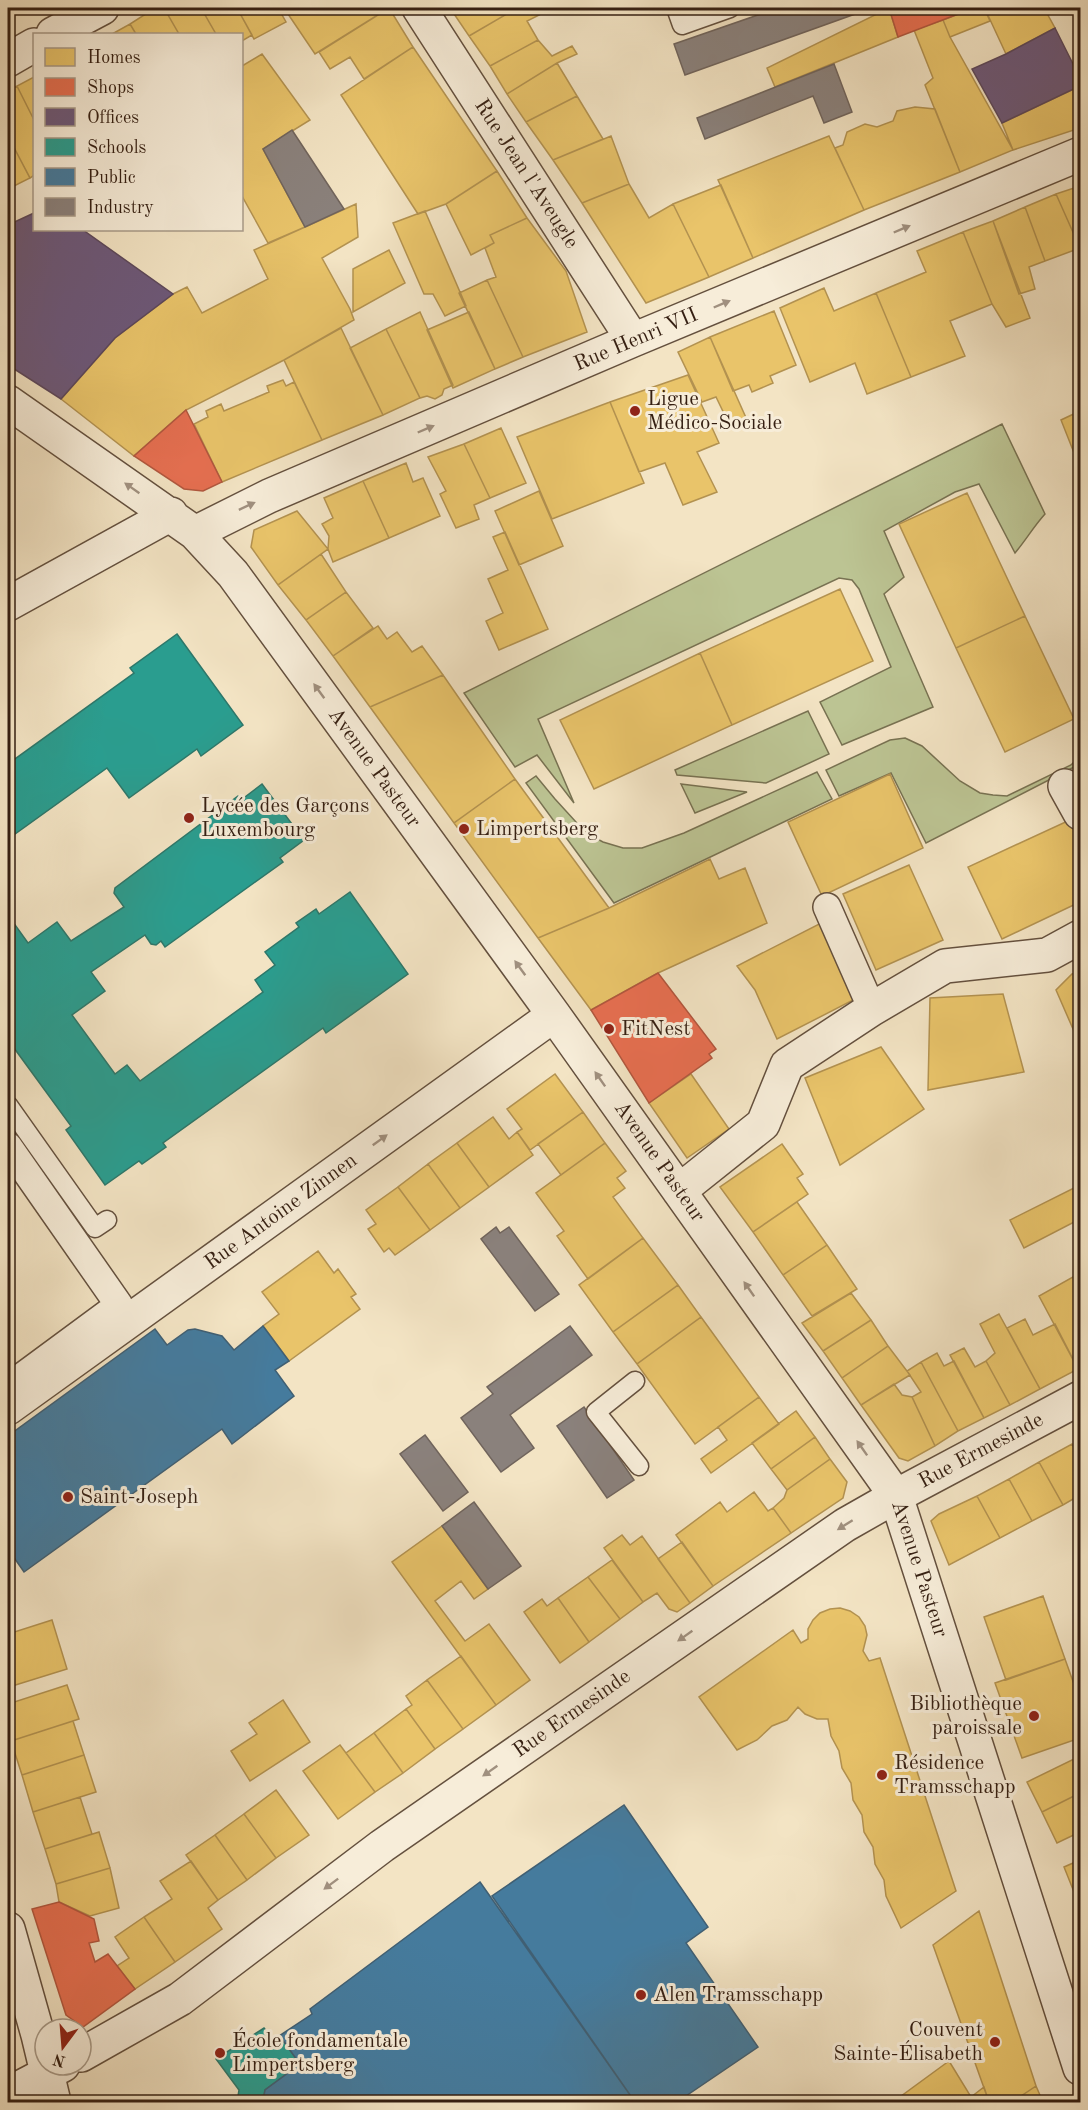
<svg xmlns="http://www.w3.org/2000/svg" width="1088" height="2110" font-family="'Old Standard TT',serif">
<style>
.green{fill:#bcc493;stroke:#787252;stroke-width:1.5}
.homes{fill:#e9c46a;stroke:#b39250;stroke-width:1.5}
.shops{fill:#e76f51;stroke:#b2573e;stroke-width:1.5}
.offices{fill:#6d597a;stroke:#5c485b;stroke-width:1.5}
.schools{fill:#2a9d8f;stroke:#2d776a;stroke-width:1.5}
.public{fill:#457b9d;stroke:#405f73;stroke-width:1.5}
.industry{fill:#8a817c;stroke:#70645c;stroke-width:1.5}
.lines{fill:none;stroke-linecap:round;stroke-linejoin:round}
.service-casing{stroke:#64503e;stroke-width:21}
.pedestrian-casing{stroke:#64503e;stroke-width:30}
.minor-casing{stroke:#64503e;stroke-width:36}
.service{stroke:#f7edd9;stroke-width:18}
.pedestrian{stroke:#f7edd9;stroke-width:27}
.minor{stroke:#f7edd9;stroke-width:33}
.oneway{fill:#a0907f}
.poi-dot{fill:#8f2418;stroke:#f7edd9;stroke-width:2}
.labels{text-anchor:middle;dominant-baseline:central;stroke-width:6;stroke-linejoin:round;paint-order:stroke}
.street-label{font-size:21px;fill:#351f12;stroke:#f7edd9}
.poi-label{font-size:21px;fill:#351f12;stroke:#f7edd9;text-anchor:start}
</style>
<rect width="100%" height="100%" fill="#f3e4c4"/>
<filter id="stains"><feTurbulence type="fractalNoise" baseFrequency=".00333" numOctaves="4"/><feColorMatrix values="0 0 0 0 .2 0 0 0 0 .09 0 0 0 0 .02 0 0 0 .5 -.17"/></filter>
<radialGradient id="worn" r=".72"><stop offset=".6" stop-color="#630" stop-opacity="0"/><stop offset="1" stop-color="#630" stop-opacity=".3"/></radialGradient>
<path class="green" d="M1002,424L1045,514C1034,526 1026,540 1015,553L979,484L955,492L884,531L904,577L884,594L933,707L842,745L820,702L891,667L859,589L852,580L839,578L538,719L574,803L537,755L515,767L464,693Z
M808,711L829,754L766,783L677,775L675,770Z
M905,738L922,746L960,781L980,793L993,795L1007,796L1071,765L1080,756V764L926,843L891,773L839,796L826,770L890,740Z
M817,772L832,799L614,903L526,783L536,776L555,799L586,833L603,842L623,848H642L684,833Z
M681,784L747,792L695,813Z"/>
<path class="homes" d="M155,8H164L179,34H136L130,24Z
M164,8H201L216,34H179Z
M201,8H237L252,35L242,41V34H216Z
M237,8H278L286,22L254,39Z
M300,8H389L315,54L288,14Z
M389,8L413,47L364,79L350,57L330,69L319,52Z
M450,8H517L469,36Z
M517,8L551,9L527,21L538,40L490,66L469,36Z
M889,8L898,37L775,87L767,68Z
M974,8H984L990,21L950,37L943,20Z
M993,8H1044L1055,28L1006,54L986,11Z
M943,20L950,37L1013,150L960,172L925,85L933,78L914,30Z
M130,24L136,34H112Z
M538,40L552,56L572,46L577,54L557,63L507,94L490,66Z
M413,47L497,171L446,204L418,214L341,95Z
M262,54L310,120L263,149L305,227L268,243L242,196V66Z
M557,63L577,96L526,122L507,94Z
M34,77V120L17,86Z
M17,86L34,120V175L30,178L8,136V91Z
M1080,86V128L1013,150L1002,123Z
M577,96L603,139L553,160L526,122Z
M915,107L935,109L960,172L864,210L835,148L843,145L847,132L865,124L877,127L893,121L897,111Z
M8,136L30,178L8,189Z
M611,136L629,184L582,203L553,160Z
M829,136L864,210L753,258L718,180Z
M497,171L527,218L490,235L494,243L471,255L446,204Z
M629,184L649,218L673,204L709,277L646,303L582,203Z
M721,185L753,258L709,277L673,204Z
M1080,186V248L1056,194Z
M1056,194L1080,248L1045,261L1025,207Z
M356,204L358,237L322,258L350,309L354,320L284,360L186,410L134,456L61,399L115,338L173,294L187,287L202,313L268,279L254,250Z
M1025,207L1045,261L1029,267L1035,289L1019,294L993,221Z
M425,211L466,306L445,316L433,294H424L393,223Z
M527,218L566,271L587,332L523,357L487,280L496,277L485,248L494,243L490,235Z
M993,221L1030,318L1006,327L992,304L963,232Z
M963,232L992,304L950,321L965,356L911,377L876,293L926,272L917,251Z
M389,250L405,283L353,312V269Z
M487,280L523,357L495,369L459,293Z
M824,288L834,311L876,293L911,377L867,394L855,363L810,382L780,308Z
M774,311L796,365L770,376L773,383L752,392L749,385L733,391L710,337Z
M420,312L453,385L444,389L442,395L435,399L427,396L420,398L386,329Z
M469,312L495,369L453,388L427,330Z
M341,328L383,415L322,440L284,360Z
M386,329L420,398L383,415L350,348Z
M710,337L747,420L731,428L716,397L702,402L678,352Z
M688,375L719,443L697,452L717,492L683,505L665,463L639,472L610,402Z
M283,380L286,386L294,382L322,440L222,482L194,424L208,417L206,411L221,404L224,411L269,392L267,386Z
M610,402L644,483L552,519L517,437Z
M1080,411V468L1061,420Z
M501,428L526,483L490,498L464,444Z
M464,444L490,498L474,505L479,519L456,528L440,494L446,491L428,457Z
M406,463L413,482L423,478L440,516L389,538L363,481Z
M363,481L389,538L333,562L328,549L329,536L322,524L333,518L324,498Z
M539,491L563,546L519,565L495,511Z
M967,493L1025,616L956,648L899,524Z
M297,511L328,549L278,585L251,547L254,530Z
M505,532L548,629L499,650L486,621L503,613L488,579L508,570L493,537Z
M321,554L346,592L306,620L278,585Z
M840,589L873,661L732,725L700,653Z
M346,592L373,628L333,656L306,620Z
M1025,616L1074,719L1005,752L956,648Z
M378,626L387,639L397,632L412,652L422,646L443,675L370,707L333,656Z
M700,653L732,725L594,789L560,720Z
M443,675L515,779L454,823L370,707Z
M890,774L923,848L822,896L788,822Z
M515,779L609,908L538,938L454,823Z
M1072,819L1080,837V902L1002,939L968,867Z
M710,859L719,879L745,868L767,923L658,973L591,1010L538,938L609,908Z
M909,865L943,940L876,970L843,894Z
M827,920L859,997L777,1039L755,990L737,966Z
M1080,972V1045L1056,990L1072,974Z
M1003,994L1024,1072L928,1090L930,998Z
M881,1047L924,1109L840,1165L805,1078Z
M555,1074L583,1112L530,1150L517,1132L522,1129L507,1109Z
M691,1074L729,1129L687,1158L649,1103Z
M583,1112L605,1143L561,1175L538,1144Z
M493,1117L509,1139L517,1132L533,1155L489,1187L457,1143Z
M457,1143L489,1187L460,1208L428,1164Z
M605,1143L626,1171L617,1178L625,1188L613,1197L643,1238L588,1279L557,1236L564,1231L536,1193Z
M782,1144L803,1174L797,1178L808,1194L753,1232L720,1187Z
M428,1164L460,1208L430,1230L398,1187Z
M1080,1185V1219L1024,1248L1010,1220Z
M398,1187L430,1230L395,1255L389,1248L384,1252L368,1229L376,1224L366,1210Z
M797,1202L827,1245L783,1275L753,1232Z
M643,1238L678,1285L613,1332L579,1285Z
M827,1245L857,1289L812,1316L783,1275Z
M318,1251L334,1273L338,1269L356,1294L351,1297L360,1309L289,1361L263,1326L279,1314L262,1292Z
M1080,1273V1368L1078,1369L1039,1296Z
M678,1285L701,1317L637,1364L613,1332Z
M851,1293L871,1320L823,1351L802,1323Z
M999,1314L1040,1389L1010,1405L986,1361L995,1353L980,1324Z
M701,1317L759,1397L695,1444L637,1364Z
M1025,1319L1033,1335L1055,1324L1078,1369L1040,1389L1007,1328Z
M871,1320L888,1346L842,1378L823,1351Z
M888,1346L910,1375L861,1405L842,1378Z
M964,1348L975,1367L986,1361L1010,1405L984,1418L950,1355Z
M937,1353L944,1366L954,1361L984,1418L958,1431L921,1362Z
M921,1362L958,1431L935,1446L912,1397L921,1392L907,1371Z
M894,1384L902,1395L912,1397L935,1446L908,1461L899,1458L861,1405Z
M759,1397L779,1424L711,1473L701,1459L727,1440L718,1427Z
M796,1411L815,1437L771,1469L752,1443Z
M815,1437L830,1459L787,1490L771,1469Z
M1072,1444L1080,1459V1495L1063,1505L1039,1462Z
M830,1459L847,1482L843,1498L791,1533L773,1508L784,1498L787,1490Z
M1039,1462L1063,1505L1032,1521L1009,1479Z
M1009,1479L1032,1521L1000,1538L977,1496Z
M754,1492L768,1511L773,1508L791,1533L713,1586L676,1535L720,1502L727,1512Z
M977,1496L1000,1538L949,1565L931,1521L939,1514Z
M442,1526L488,1589L474,1599L461,1581L435,1601L465,1641L489,1624L530,1680L496,1705L392,1562Z
M622,1535L630,1545L642,1536L690,1603L677,1612L669,1609L657,1593L643,1602L604,1548Z
M682,1542L713,1586L690,1603L658,1559Z
M612,1560L643,1602L620,1619L588,1577Z
M588,1577L620,1619L589,1642L558,1598Z
M1043,1596L1065,1659L1006,1680L984,1617Z
M558,1598L589,1642L560,1663L524,1612L542,1599L547,1606Z
M840,1608L850,1611L859,1617L865,1626L867,1635L863,1651L869,1661L880,1658L956,1891L901,1928L886,1896L884,1880L875,1864L873,1847L864,1832L862,1815L853,1800L851,1783L842,1768L839,1751L831,1736L828,1719H817L805,1714L798,1707L787,1720L772,1726L757,1740L737,1750L699,1697L793,1630L801,1643L808,1639V1629L813,1620L820,1613L830,1609Z
M52,1620L67,1669L9,1687L8,1681V1634Z
M461,1656L496,1705L463,1729L427,1680Z
M1065,1659L1080,1701V1738L1022,1758L995,1683Z
M427,1680L463,1729L435,1749L406,1709L412,1705L406,1696Z
M67,1685L79,1719L11,1741L8,1732V1704Z
M283,1700L310,1742L250,1781L231,1751L257,1734L249,1723Z
M406,1709L435,1749L403,1773L374,1733Z
M73,1721L84,1755L22,1775L11,1741Z
M374,1733L403,1773L375,1792L346,1753Z
M340,1745L375,1792L338,1819L303,1771Z
M84,1755L96,1792L33,1812L22,1775Z
M1076,1758L1080,1768V1793L1042,1812L1027,1782Z
M276,1790L309,1835L276,1858L244,1814Z
M1080,1793V1832L1057,1843L1042,1812Z
M80,1797L92,1834L45,1849L33,1812Z
M244,1814L276,1858L247,1880L215,1835Z
M99,1832L110,1868L56,1884L45,1849Z
M215,1835L247,1880L218,1900L186,1855Z
M1080,1860V1907L1064,1867Z
M191,1861L218,1900L208,1908L222,1929L175,1962L144,1917L172,1899L160,1881Z
M110,1868L119,1908L90,1916L59,1902L56,1884Z
M979,1911L1036,2086L1012,2102H989L933,1945Z
M144,1917L175,1962L135,1989L117,1966L129,1958L115,1937Z
M949,2061L971,2097L984,2087L989,2102H893Z
M1036,2086L1043,2102H1012Z"/>
<path class="shops" d="M889,8H974L898,37Z
M186,410L222,482L203,491L184,489L134,456Z
M658,973L716,1049L709,1054L712,1058L649,1103L591,1010Z
M59,1902L94,1919L99,1941L89,1943L95,1962L108,1954L135,1989L83,2027L66,2015L32,1909Z"/>
<path class="offices" d="M1055,28L1080,78V86L1002,123L972,69L1006,54Z
M34,213V230H83L173,294L115,338L61,399L8,365V225Z"/>
<path class="schools" d="M177,634L243,725L201,756L197,749L129,798L107,768L8,839V764L134,673L130,668Z
M262,784L304,840L280,858L283,862L165,947L161,941L156,945L151,944L145,935L91,972L105,991L72,1015L115,1074L127,1065L140,1081L263,992L255,980L275,965L265,952L299,927L296,923L316,909L319,914L350,892L408,974L326,1033L323,1028L163,1143L166,1147L142,1164L139,1161L105,1185L66,1130L71,1126L14,1048L8,1054V915L28,943L57,922L71,941L124,907L114,893L115,888L238,796L241,800Z
M264,2028L275,2042L282,2039L300,2064L265,2090L263,2101L243,2102L238,2096L239,2090L216,2059Z"/>
<path class="public" d="M263,1326L289,1361L275,1370L294,1396L232,1444L222,1429L24,1572L8,1549V1436L155,1329L167,1345L188,1330L195,1329L222,1336L234,1350Z
M624,1805L708,1927L686,1943L758,2047L677,2102H635L492,1896Z
M480,1882L635,2102H261L263,2101L265,2090L300,2064L282,2039L275,2042L273,2040L312,2014L310,2009Z"/>
<path class="industry" d="M778,8H872L685,75L674,44Z
M834,64L852,112L824,123L813,96L705,139L697,118Z
M292,130L344,209L305,227L263,149Z
M496,1227L500,1233L509,1227L559,1294L535,1311L481,1239Z
M570,1326L592,1355L510,1415L534,1448L501,1472L461,1418L493,1394L487,1387Z
M584,1407L634,1480L607,1498L557,1426Z
M425,1435L468,1492L443,1511L400,1454Z
M474,1502L521,1566L488,1589L442,1526Z"/>
<g class="lines">
<defs>
<path id="service" d="M676,8L682,25L730,8
M8,1105L95,1228L107,1220
M635,1381L596,1412L639,1466"/>
<path id="pedestrian" d="M827,907L872,1009
M8,1146L119,1305L8,1387"/>
<path id="minor" d="M419,8L633,340
M53,34L102,8
M8,60L34,45
M8,402L195,533L233,574L554,1015L896,1496L1080,2068
M195,533L269,496L633,340L1080,154
M8,604L171,514
M1065,786L1080,813
M679,1191L763,1124L787,1065L872,1009L945,966L1047,955L1080,937
M8,1408L554,1015
M8,1929L38,2035L54,2102
M81,2055L180,1999L382,1846L845,1525L896,1496L1080,1398
M8,2094L63,2065"/>
</defs>
<use href="#service" class="service-casing"/>
<use href="#pedestrian" class="pedestrian-casing"/>
<use href="#minor" class="minor-casing"/>
<use href="#service" class="service"/>
<use href="#pedestrian" class="pedestrian"/>
<use href="#minor" class="minor"/>
</g>
<defs><path id="oneway-solid" d="M-6-.8H1V-3.2L6.5 0L1 3.2V.8H-6Z" transform="scale(1.5)"/></defs>
<g class="oneway">
<use href="#oneway-solid" transform="translate(902 229) rotate(-23)"/>
<use href="#oneway-solid" transform="translate(722 304) rotate(-23)"/>
<use href="#oneway-solid" transform="translate(426 429) rotate(-23)"/>
<use href="#oneway-solid" transform="translate(132 488) rotate(-145)"/>
<use href="#oneway-solid" transform="translate(247 506) rotate(-25)"/>
<use href="#oneway-solid" transform="translate(319 691) rotate(-126)"/>
<use href="#oneway-solid" transform="translate(520 968) rotate(-126)"/>
<use href="#oneway-solid" transform="translate(600 1079) rotate(-125)"/>
<use href="#oneway-solid" transform="translate(380 1140) rotate(-36)"/>
<use href="#oneway-solid" transform="translate(749 1289) rotate(-125)"/>
<use href="#oneway-solid" transform="translate(862 1448) rotate(-125)"/>
<use href="#oneway-solid" transform="translate(845 1525) rotate(148)"/>
<use href="#oneway-solid" transform="translate(685 1636) rotate(145)"/>
<use href="#oneway-solid" transform="translate(490 1771) rotate(145)"/>
<use href="#oneway-solid" transform="translate(331 1884) rotate(143)"/>
</g>
<g class="poi-dot">
<circle cx="635" cy="411" r="6"/>
<circle cx="189" cy="818" r="6"/>
<circle cx="464" cy="829" r="6"/>
<circle cx="609" cy="1029" r="6"/>
<circle cx="68" cy="1497" r="6"/>
<circle cx="1034" cy="1716" r="6"/>
<circle cx="882" cy="1775" r="6"/>
<circle cx="641" cy="1995" r="6"/>
<circle cx="995" cy="2042" r="6"/>
<circle cx="220" cy="2053" r="6"/>
</g>
<g class="labels">
<g class="street-label">
<text transform="translate(526 174) rotate(57)">Rue Jean l'Aveugle</text>
<text transform="translate(636 340) rotate(-23)">Rue Henri VII</text>
<text transform="translate(374 768) rotate(54)">Avenue Pasteur</text>
<text transform="translate(659 1162) rotate(55)">Avenue Pasteur</text>
<text transform="translate(281 1212) rotate(-36)">Rue Antoine Zinnen</text>
<text transform="translate(981 1451) rotate(-28)">Rue Ermesinde</text>
<text transform="translate(919 1569) rotate(72)">Avenue Pasteur</text>
<text transform="translate(572 1714) rotate(-35)">Rue Ermesinde</text>
</g>
<g class="poi-label">
<text x="647" y="399">Ligue<tspan x="647" dy="24">Médico-Sociale</tspan></text>
<text x="201" y="806">Lycée des Garçons<tspan x="201" dy="24">Luxembourg</tspan></text>
<text x="476" y="829">Limpertsberg</text>
<text x="621" y="1029">FitNest</text>
<text x="80" y="1497">Saint-Joseph</text>
<text x="1022" y="1704" text-anchor="end">Bibliothèque<tspan x="1022" dy="24">paroissale</tspan></text>
<text x="894" y="1763">Résidence<tspan x="894" dy="24">Tramsschapp</tspan></text>
<text x="653" y="1995">Alen Tramsschapp</text>
<text x="983" y="2030" text-anchor="end">Couvent<tspan x="983" dy="24">Sainte-Élisabeth</tspan></text>
<text x="232" y="2041">École fondamentale<tspan x="232" dy="24">Limpertsberg</tspan></text>
</g>
</g>
<rect width="1088" height="2110" fill="none" stroke="#f3e4c4" stroke-width="30"/>
<rect x="9" y="9" width="1070" height="2092" fill="none" stroke="#351f12" stroke-width="3"/>
<rect x="15" y="15" width="1058" height="2080" fill="none" stroke="#351f12" stroke-width="1.5"/>
<rect x="33" y="33" width="210" height="198" fill="#f7edd9" stroke="#a99b89" stroke-width="1.5"/>
<rect x="45" y="48" width="30" height="18" fill="#e9c46a" stroke="#a99b89" stroke-width="1.5"/>
<text x="87" y="63" font-size="18" fill="#351f12">Homes</text>
<rect x="45" y="78" width="30" height="18" fill="#e76f51" stroke="#a99b89" stroke-width="1.5"/>
<text x="87" y="93" font-size="18" fill="#351f12">Shops</text>
<rect x="45" y="108" width="30" height="18" fill="#6d597a" stroke="#a99b89" stroke-width="1.5"/>
<text x="87" y="123" font-size="18" fill="#351f12">Offices</text>
<rect x="45" y="138" width="30" height="18" fill="#2a9d8f" stroke="#a99b89" stroke-width="1.5"/>
<text x="87" y="153" font-size="18" fill="#351f12">Schools</text>
<rect x="45" y="168" width="30" height="18" fill="#457b9d" stroke="#a99b89" stroke-width="1.5"/>
<text x="87" y="183" font-size="18" fill="#351f12">Public</text>
<rect x="45" y="198" width="30" height="18" fill="#8a817c" stroke="#a99b89" stroke-width="1.5"/>
<text x="87" y="213" font-size="18" fill="#351f12">Industry</text>
<g transform="translate(63 2047) rotate(196)"><circle r="28" fill="#f7edd9" stroke="#a99b89" stroke-width="1.5"/>
<path d="M0-4.5L10 22L0 15L-10 22Z" fill="#8f2418"/>
<text y="-9" font-size="16" font-weight="bold" text-anchor="middle" fill="#351f12">N</text>
</g>
<rect width="100%" height="100%" filter="url(#stains)"/>
<rect width="100%" height="100%" fill="url(#worn)"/>
</svg>
